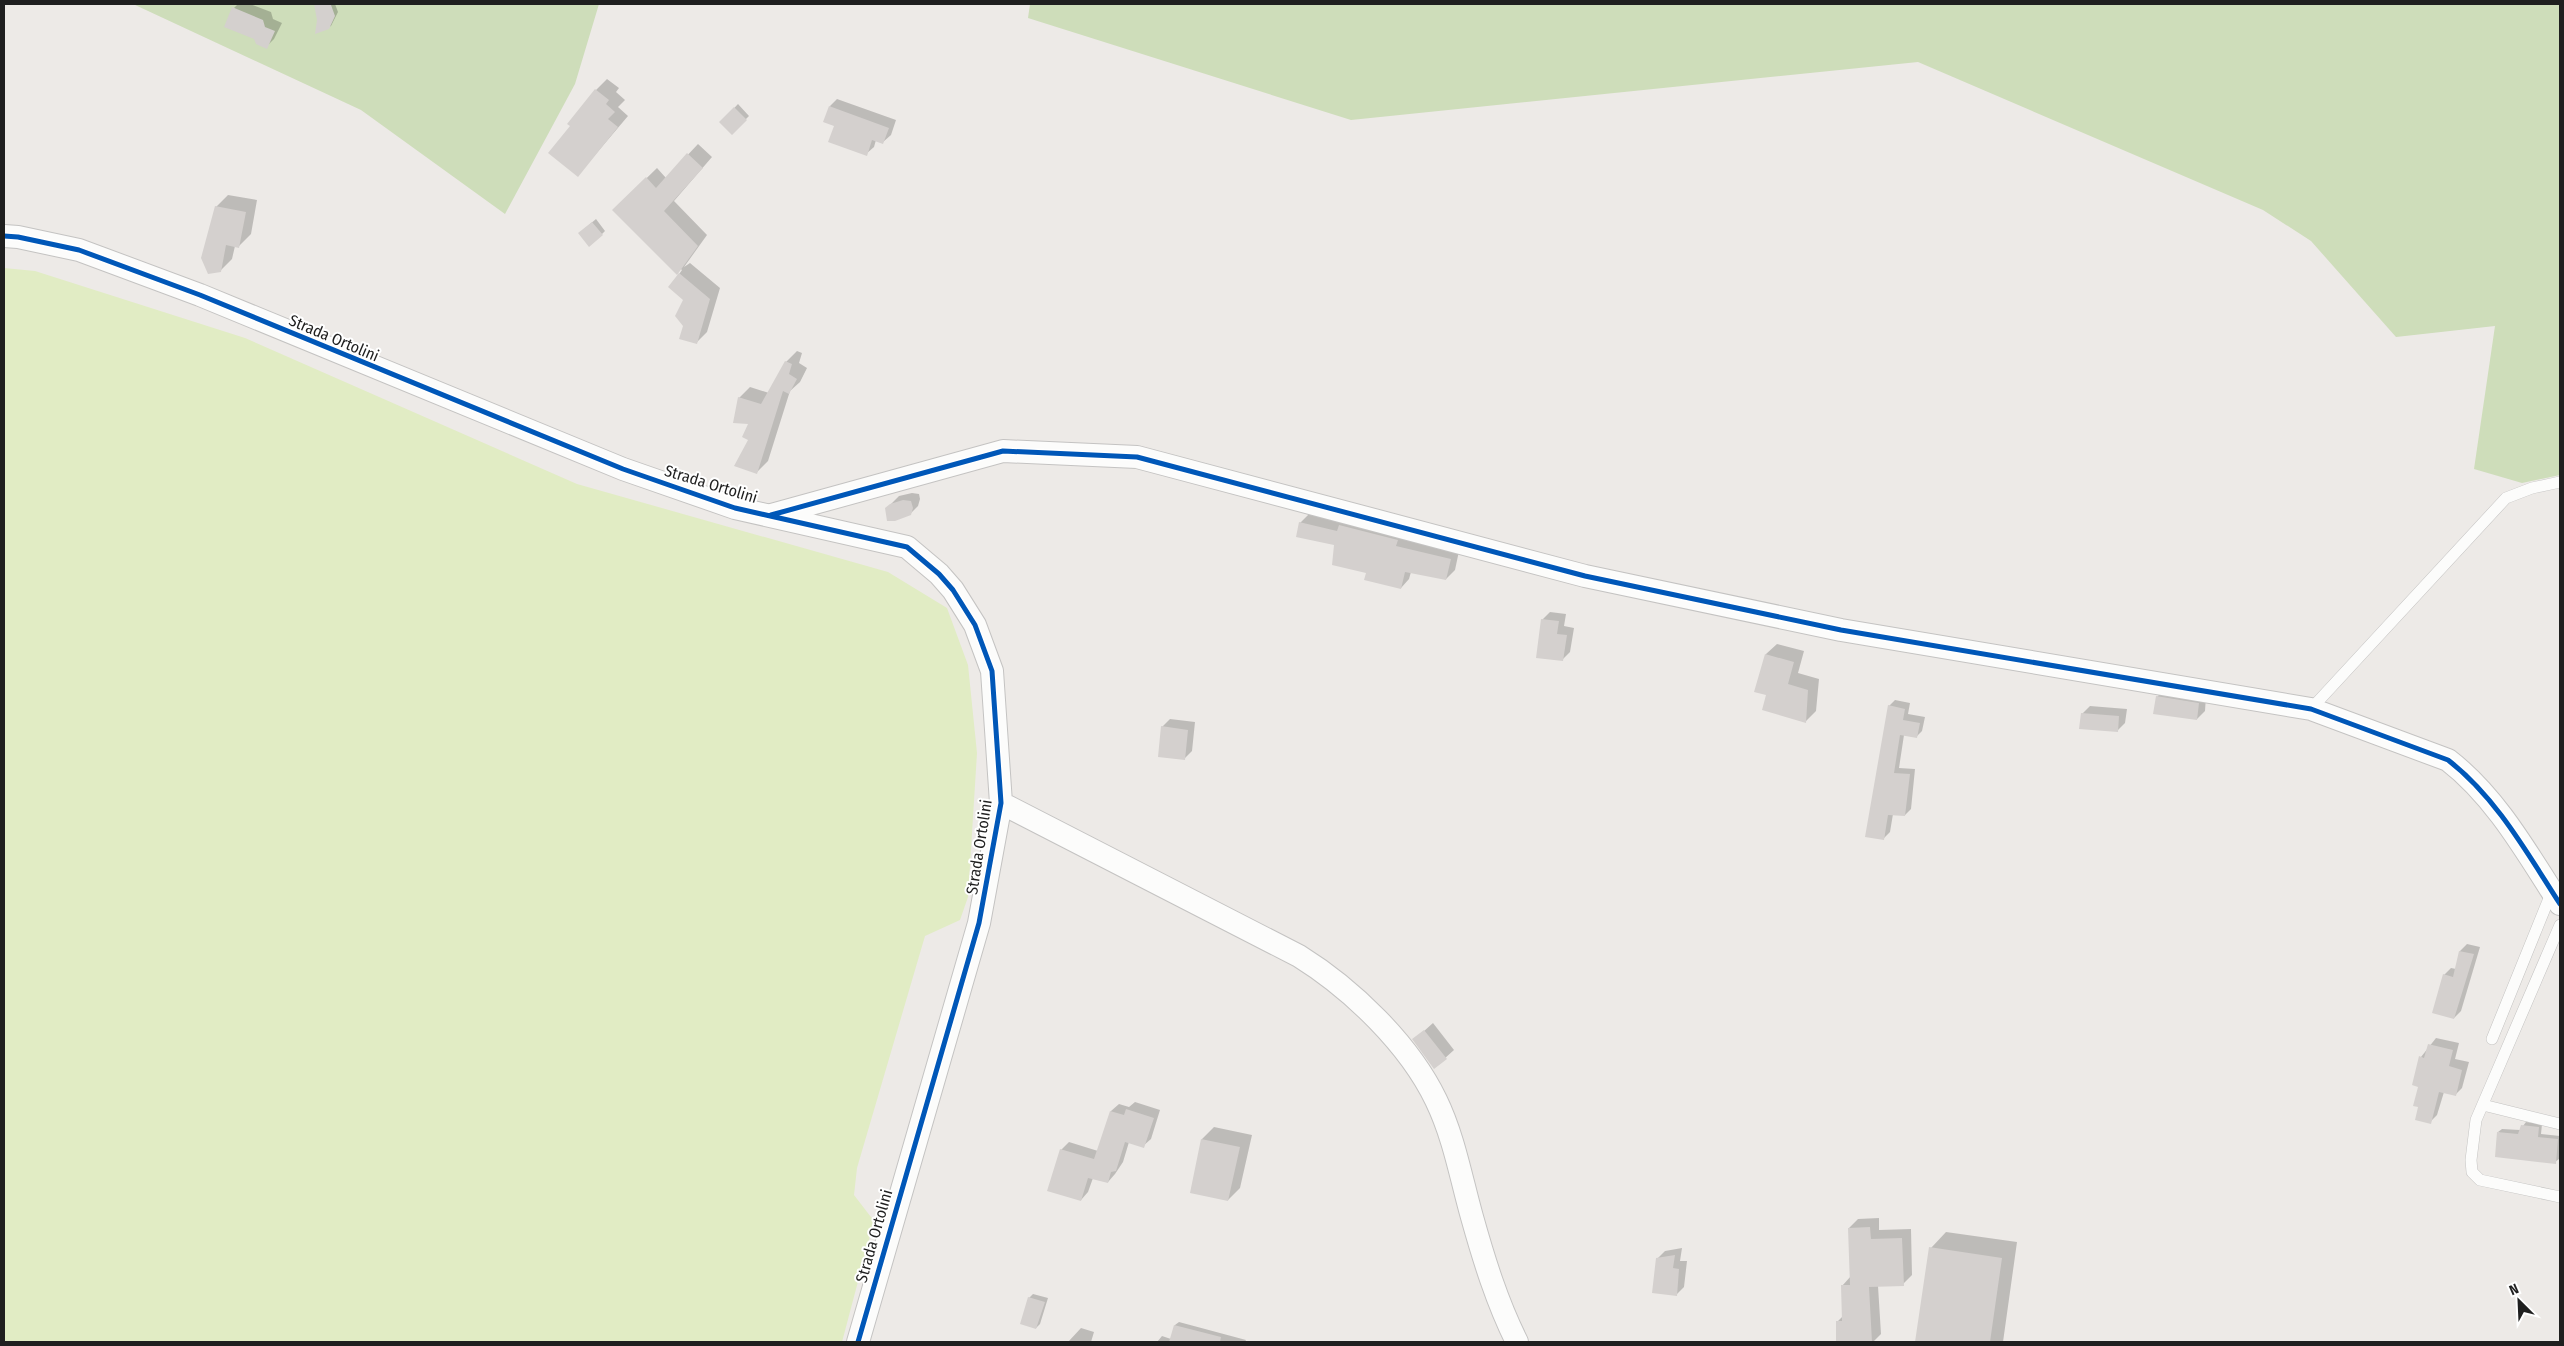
<svg xmlns="http://www.w3.org/2000/svg" width="2564" height="1346" font-family="'Fira Sans Condensed',sans-serif">
<style>
.grass{fill:#e1ecc4}
.forest{fill:#ceddba}
.shadow{fill:#0003}
.building{fill:#d4d0ce}
.lines{fill:none;stroke-linecap:round;stroke-linejoin:round}
.service-casing{stroke:#c4c3c2;stroke-width:12}
.minor-casing{stroke:#c4c3c2;stroke-width:24}
.service{stroke:#fcfcfb;stroke-width:11}
.minor{stroke:#fcfcfb;stroke-width:22}
.cycleway-casing{stroke:#fff;stroke-width:8}
.cycleway{stroke:#0057b8;stroke-width:5}
.labels{text-anchor:middle;dominant-baseline:central;stroke-width:4;stroke-linejoin:round;paint-order:stroke}
.street-label{font-size:16px;fill:#1f1f1f;stroke:#fff}
</style>
<rect width="100%" height="100%" fill="#edeae7"/>
<path class="grass" d="M4,268L35,271L245,338L577,484L888,572L947,608L968,665L977,753L968,897L960,920L925,936L857,1168L854,1195L874,1221L842,1342H4Z"/>
<path class="forest" d="M133,4H599L575,84L505,214L361,110Z
M1030,4H2560V475L2522,483L2474,469L2495,326L2396,337L2311,241L2263,210L1918,62L1351,120L1028,18Z"/>
<path class="shadow" d="M238,4H250L271,12L273,19L282,23L274,39L266,47L234,8Z
M315,4H335L338,12L331,26L317,32L318,14Z
M607,79L619,88L616,92L625,100L618,107L628,116L578,175L571,126L596,90Z
M837,99L896,120L891,135L883,142L876,140L874,147L866,154L836,125L830,106Z
M738,104L749,116L732,133L721,122Z
M698,144L712,157L674,201L707,235L684,267L690,263L720,288L707,332L697,342L684,326L685,300L670,287L682,270L614,210L657,168L666,178Z
M228,195L257,200L251,234L239,246H235L232,259L220,271L216,207Z
M596,219L605,231L602,234L583,230Z
M797,351L802,353L799,363L807,368L800,382L790,391L768,461L757,472L750,440V423L739,398L750,387L769,393L786,362Z
M912,493L919,494L920,499L918,506L910,514L887,508L899,496Z
M1309,514L1459,551L1455,570L1446,579L1411,572L1409,579L1401,588L1367,572L1335,544L1300,523Z
M1550,612L1566,614L1564,626L1574,628L1570,652L1562,660L1542,620Z
M1777,644L1804,651L1798,673L1819,679L1816,711L1805,722L1767,694L1766,654Z
M2165,689L2206,696L2205,711L2197,719L2157,697Z
M1895,700L1910,703L1908,714L1925,717L1922,731L1916,737L1904,735L1899,768L1915,769L1911,809L1905,815L1893,814L1890,832L1884,838L1889,706Z
M2090,706L2127,709L2125,723L2117,731L2082,714Z
M1170,719L1195,722L1192,751L1184,759L1162,727Z
M2467,944L2480,947L2461,1011L2454,1018L2444,975L2451,968L2456,969L2460,951Z
M1433,1023L1454,1050L1434,1068L1414,1040Z
M2436,1038L2459,1043L2455,1059L2469,1062L2462,1088L2455,1095L2444,1092L2437,1115L2430,1122L2419,1106L2421,1057Z
M1135,1102L1160,1110L1151,1139L1143,1146L1129,1142L1123,1162L1115,1174L1108,1182L1093,1178L1088,1192L1081,1200L1061,1150L1069,1142L1098,1151L1111,1111L1119,1104L1129,1107Z
M2526,1122L2542,1124L2541,1134L2560,1136L2559,1159L2555,1162L2498,1132L2502,1129L2520,1130Z
M1214,1127L1252,1135L1240,1188L1228,1200L1191,1192L1202,1139Z
M1879,1218V1230L1911,1229L1912,1275L1903,1284L1878,1286L1881,1334L1873,1342H1838L1837,1322L1843,1316L1842,1286L1851,1276L1849,1228L1858,1219Z
M1946,1232L2017,1242L2003,1342H1917L1931,1248Z
M1682,1248L1680,1261H1687L1684,1287L1676,1295L1657,1259L1665,1251Z
M1033,1294L1048,1298L1040,1324L1036,1328L1029,1298Z
M1179,1322L1246,1340L1245,1342H1157L1162,1336L1171,1339L1175,1325Z
M1081,1328L1094,1332L1091,1342H1068Z"/>
<path class="building" d="M314,4L331,5L335,16L329,29L315,34L317,20Z
M232,7L263,20L265,27L275,31L267,49L256,44L254,39L224,27Z
M595,89L609,100L606,104L615,112L608,119L618,127L578,177L548,153L570,126L567,124Z
M829,106L889,128L883,144L872,140L867,156L828,142L834,126L823,122Z
M734,107L747,120L732,135L719,122Z
M687,153L703,168L664,211L698,246L677,275L612,210L646,177L656,188Z
M215,206L246,212L239,248L226,245L221,272L208,274L201,258Z
M592,222L603,235L589,247L578,233Z
M679,273L710,299L697,344L679,339L683,326L675,316L683,300L668,287Z
M785,361L792,364L789,374L797,379L789,394L783,391L757,474L734,466L748,440L742,437L748,424L733,423L738,397L761,404Z
M903,500L911,501L913,508L911,515L895,521H887L885,508L890,504Z
M1299,522L1337,531L1339,525L1398,540L1396,546L1451,559L1446,580L1405,572L1401,589L1364,580L1366,573L1332,565L1334,545L1296,537Z
M1541,619L1559,621L1557,634L1567,635L1563,661L1536,658Z
M1765,654L1794,662L1788,684L1808,690L1806,723L1762,710L1766,695L1754,692Z
M2156,696L2199,703L2197,720L2153,714Z
M1888,705L1905,709L1903,720L1920,723L1917,738L1900,735L1894,773L1910,774L1905,816L1888,815L1884,840L1865,837Z
M2081,713L2119,716L2118,732L2079,729Z
M1161,726L1188,730L1185,760L1158,757Z
M2459,951L2474,954L2454,1019L2432,1013L2443,974L2453,977Z
M1424,1030L1447,1059L1434,1069L1412,1039Z
M2428,1044L2453,1050L2449,1066L2462,1070L2456,1096L2439,1092L2431,1124L2415,1120L2418,1107L2413,1106L2418,1087L2412,1085L2419,1056L2424,1058Z
M1126,1109L1154,1118L1144,1148L1125,1142L1116,1171L1111,1172L1108,1183L1088,1178L1081,1201L1047,1191L1060,1149L1094,1159L1110,1111L1124,1115Z
M2521,1125L2539,1127L2538,1137L2558,1139L2556,1164L2495,1157L2497,1132L2518,1134Z
M1201,1139L1240,1147L1228,1201L1190,1193Z
M1870,1227L1871,1239L1902,1238L1904,1286L1869,1287L1872,1342H1836V1321H1842L1841,1285H1850L1848,1228Z
M1929,1247L2002,1258L1990,1342H1915Z
M1675,1255L1673,1268L1679,1269L1677,1296L1652,1293L1656,1258Z
M1028,1297L1045,1302L1036,1329L1020,1324Z
M1174,1325L1221,1337L1220,1342H1169Z"/>
<g class="lines">
<defs>
<path id="service" d="M2311,709L2506,498L2532,488L2560,482
M2560,925L2476,1120L2471,1160L2472,1172L2480,1180L2560,1197
M2492,1039L2552,891
M2483,1105L2560,1124"/>
<path id="minor" d="M4,236L18,237L79,250L200,295L623,469L735,508L907,547L939,574L953,590L975,625L992,671L1001,803L979,923L858,1342
M771,515L1003,451L1137,457L1585,576L1841,630L2311,709L2448,760C2496,797 2527,853 2560,904
M1001,803L1299,956C1352,989 1409,1044 1436,1100C1454,1137 1461,1178 1472,1217C1484,1260 1497,1302 1517,1342"/>
</defs>
<use href="#service" class="service-casing"/>
<use href="#minor" class="minor-casing"/>
<use href="#service" class="service"/>
<use href="#minor" class="minor"/>
<defs>
<path id="cycleway" d="M4,236L18,237L79,250L200,295L623,469L735,508L907,547L939,574L953,590L975,625L992,671L1001,803L979,923L858,1342
M771,515L1003,451L1137,457L1585,576L1841,630L2311,709L2448,760C2496,797 2527,853 2560,904"/>
</defs>
<use href="#cycleway" class="cycleway-casing"/>
<use href="#cycleway" class="cycleway"/>
</g>
<g class="labels">
<g class="street-label">
<text transform="translate(334 338) rotate(23)">Strada Ortolini</text>
<text transform="translate(711 484) rotate(17)">Strada Ortolini</text>
<text transform="translate(979 847) rotate(-81)">Strada Ortolini</text>
<text transform="translate(874 1236) rotate(-74)">Strada Ortolini</text>
</g>
</g>
<rect width="2564" height="1346" fill="none" stroke="#1f1f1f" stroke-width="10"/>
<g transform="translate(2519 1301) rotate(336)" stroke="#ffffff" stroke-width="4" paint-order="stroke">
<path d="M0-4L9 19L0 12L-9 19Z" fill="#1f1f1f"/>
<text y="-8" font-size="14" font-weight="bold" text-anchor="middle" fill="#1f1f1f">N</text>
</g>
</svg>
